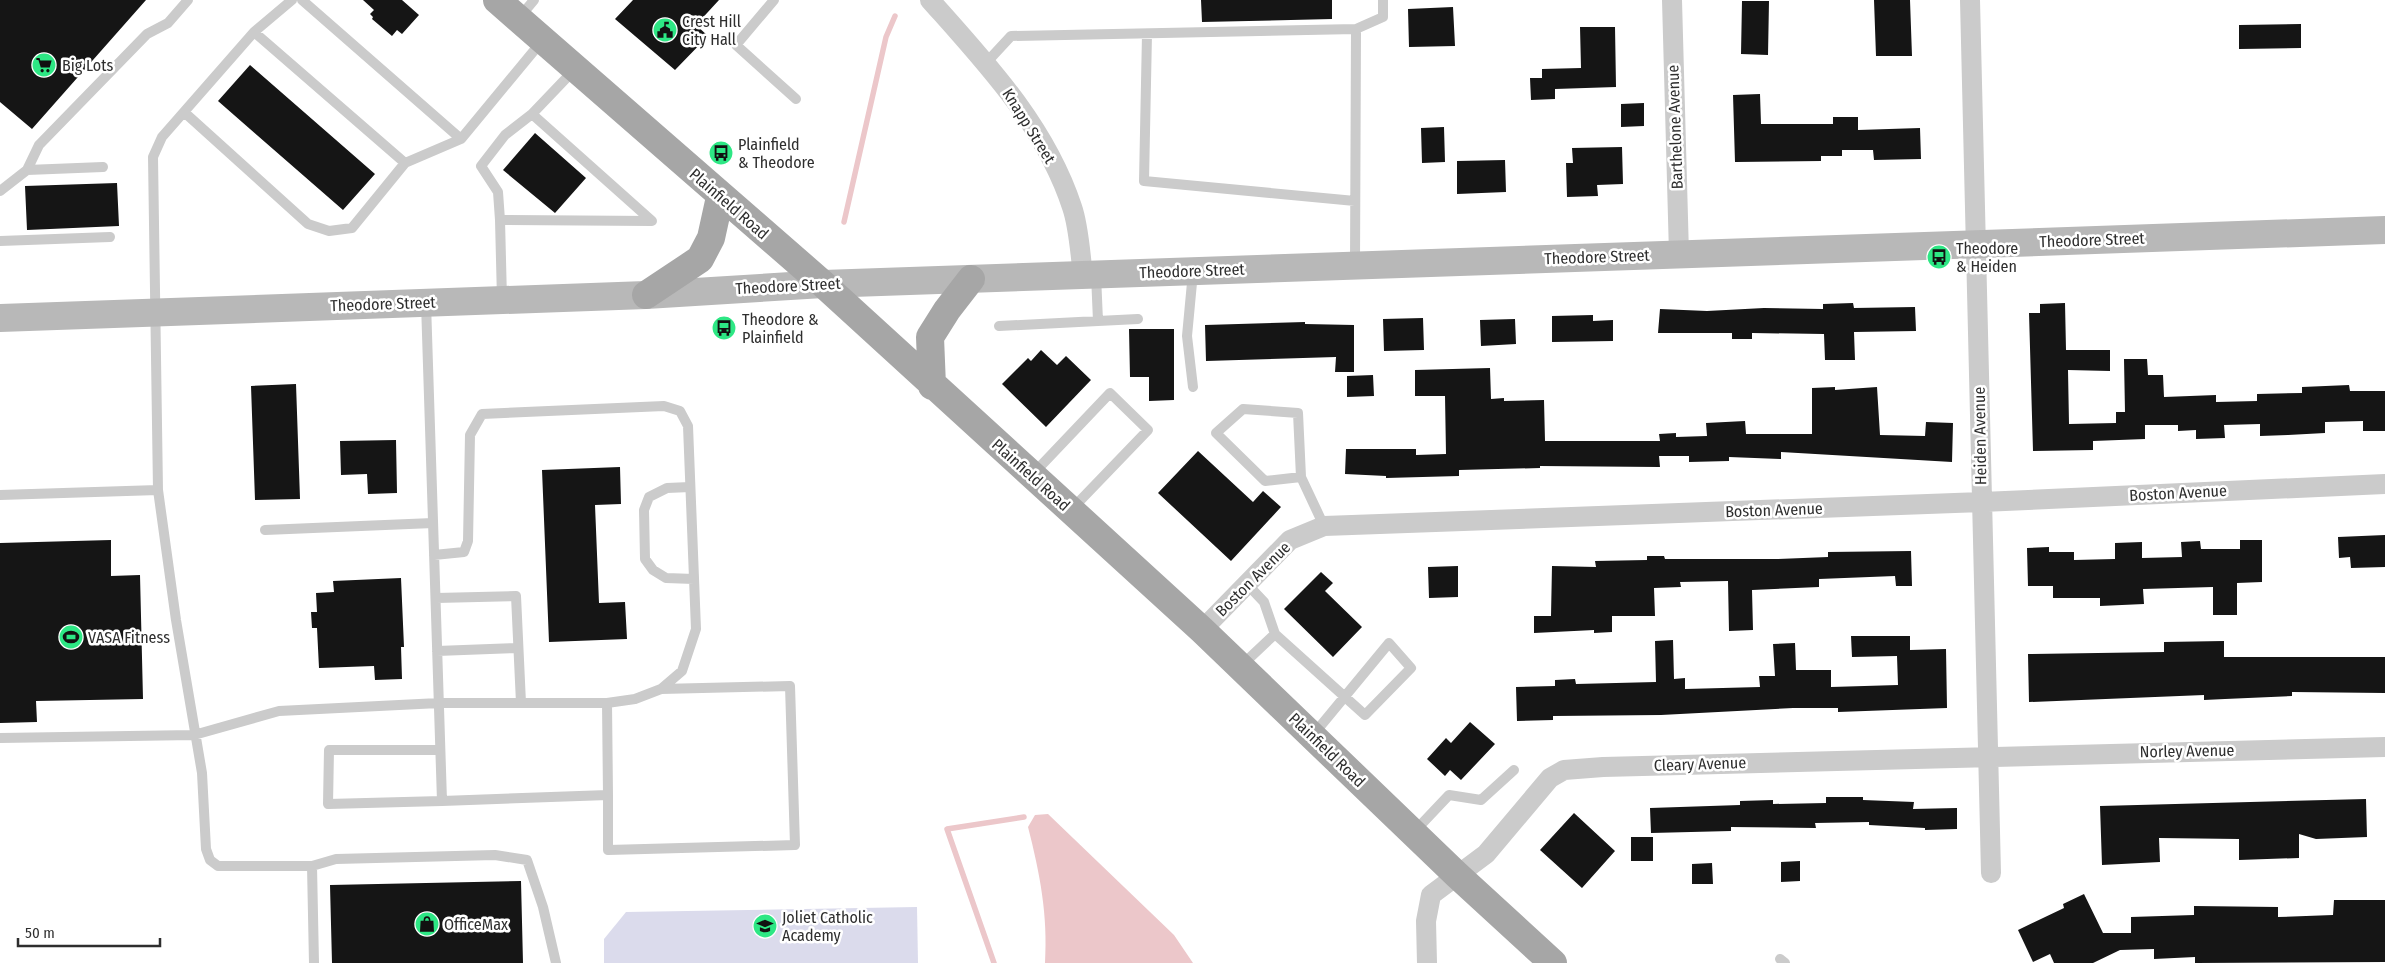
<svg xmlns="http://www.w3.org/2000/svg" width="2385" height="963" font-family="'Fira Sans Condensed',sans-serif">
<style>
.green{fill:#dbdbec}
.water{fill:#ecc7ca}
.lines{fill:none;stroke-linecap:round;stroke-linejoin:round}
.stream{stroke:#ecc7ca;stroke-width:5.5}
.building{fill:#151515}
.service{stroke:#cbcbcb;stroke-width:10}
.minor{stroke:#cbcbcb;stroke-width:20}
.secondary{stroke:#b8b8b8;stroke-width:28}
.primary{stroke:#a6a6a6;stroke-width:28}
.labels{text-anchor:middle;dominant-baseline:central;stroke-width:5;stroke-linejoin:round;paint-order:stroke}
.poi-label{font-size:16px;fill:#2e2e2e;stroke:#fff;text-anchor:start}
.street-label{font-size:16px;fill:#2e2e2e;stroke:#fff}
</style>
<rect width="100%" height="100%" fill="#fff"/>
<path class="green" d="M917,907L918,963H604V939L626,912Z"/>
<path class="water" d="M1048,814L1174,935L1193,963H1045C1048,915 1040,874 1028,827L1035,815Z"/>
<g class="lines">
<path class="stream" d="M844,222L886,37L895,16
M994,963L947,829L1024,817"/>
</g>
<path class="building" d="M0,0H146L32,129L0,102Z
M363,0H402L419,15L402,34L397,30L392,36L372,19L373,17L370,14L374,10Z
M633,0H719L696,25L708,36L675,70L615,19Z
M1201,0H1332V19L1202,22Z
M1874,0H1910L1912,56H1876Z
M1742,1H1769L1768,55L1741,54Z
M1453,7L1455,46L1409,47L1408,9Z
M2301,24V48L2239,49V25Z
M1580,27H1615L1616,87L1555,89V99L1531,100L1530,78H1542V69L1581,68Z
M250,65L375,174L343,210L218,101Z
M1760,94L1761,124H1833V117H1858V130L1920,128L1921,159L1874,160L1873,150H1842V156H1821V161L1735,162L1733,95Z
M1644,103V126L1621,127V104Z
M1444,127L1445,162L1422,163L1421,128Z
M535,133L586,178L555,213L503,170Z
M1622,147L1623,184L1597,185L1598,196L1567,197L1566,163H1573L1572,148Z
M1505,160L1506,192L1457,194V161Z
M117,183L119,226L27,230L25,186Z
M1853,303L1854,308L1915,307L1916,331L1854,332L1855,360H1825L1824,334L1752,333V339H1732V333H1658L1660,309L1707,311L1764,308L1823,309V304Z
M2065,303L2066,350H2110V371L2068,370L2069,424L2116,423V412H2125L2124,359H2147L2148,375H2163L2164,397L2216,395V402L2257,401V394L2302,393V387L2349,385L2350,391H2385V431H2363V421L2325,422V433L2288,435L2260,436V424L2224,425L2225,438L2196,439V430L2178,431V425H2145V439L2093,441V450L2033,451L2029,313H2040V304Z
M1593,315V321L1613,320V341L1552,342V316Z
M1423,318L1424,350L1384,351L1383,319Z
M1515,319L1516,344L1481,346L1480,320Z
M1305,322V324L1354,325V372H1335L1336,357L1206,361L1205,325Z
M1129,329H1174V400L1149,401V377H1130Z
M1041,350L1057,365L1066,356L1091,380L1046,427L1002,384L1028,358L1031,361Z
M1490,368L1491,399L1504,398V401L1544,400L1545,441H1660L1659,434L1676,433V437L1707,436L1706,423L1745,421L1746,434H1812V388L1835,387V390L1877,387L1880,435L1925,436L1926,422L1953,423L1952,462L1781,452V459L1729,457V461L1689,462V456H1659L1660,467L1540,466V468L1459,470V476L1386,478V476L1345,474L1346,449H1416V455L1446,454L1445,396H1415V370Z
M1373,375L1374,396L1347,397V376Z
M296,384L300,499L255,500L251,386Z
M396,440L397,493L368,494L367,474L341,475L340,441Z
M1198,451L1253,502L1263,491L1281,507L1231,561L1158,493Z
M620,467L621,504L595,505L599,603L625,602L627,639L549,642L542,470Z
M2385,535V567L2351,568L2350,557L2339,558L2338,537Z
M111,540V576L140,575L143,699L36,701L37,722L0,723V543Z
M2240,540H2262V582L2237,583V615H2213V587L2143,589L2144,604L2100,606V598H2053V586H2028L2027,548L2049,547V552H2074V560L2115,559V543L2142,542V558L2182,557L2181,542L2200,541L2201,549H2240Z
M1911,551L1912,586H1896L1895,576L1819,579V587L1752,590L1753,630L1729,631L1728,581L1680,582L1681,587L1654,588L1655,616H1612V632L1594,633V630L1534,633V616H1551L1552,566L1596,567L1595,561L1647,560V556H1664L1665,559H1777L1828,557V552Z
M1458,566V597L1429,598L1428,567Z
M1321,572L1333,583L1325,591L1362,627L1333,657L1284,609Z
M401,578L404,647H401L402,679L375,680L374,666L319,668L317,628H312L311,612H317L316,593L334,592L333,581Z
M1851,636H1910V650L1946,649L1947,708L1838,712V708H1793L1661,715L1553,716V720L1517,721L1516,687L1555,686V680L1575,679L1576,684L1656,682L1655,641L1673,640L1674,679L1685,678V689L1760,687L1759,676H1775L1773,644L1795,643L1796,670H1831V687L1898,685L1897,656L1852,657Z
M2224,641V657H2385V693L2292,692V696L2225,699L2204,700V695L2029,702L2028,654L2164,652V642Z
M1470,722L1495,744L1461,780L1450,770L1445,776L1427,759L1446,738L1451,743Z
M1826,797H1863V800L1914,802L1913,809L1957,808V829L1925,830V828L1869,825V822L1815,823L1816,828L1731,827V831L1651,833L1650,808L1740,805V801L1773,800V804L1826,803Z
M2366,799L2367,837L2316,839L2299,834V858L2239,860V839L2159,838L2160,862L2102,865L2100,806Z
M1574,813L1615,851L1582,888L1540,850Z
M1631,837H1653V861H1631Z
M1800,861V881L1781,882V862Z
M1712,863L1713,884H1692V864Z
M521,881L523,963H332L330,885Z
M2084,894L2103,933H2131V917L2194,915V906L2278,907V917L2333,915L2334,900H2385V962L2195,963V957L2154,959V949L2120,950L2093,963H2054L2050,954L2033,962L2018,930L2064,908L2063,904Z"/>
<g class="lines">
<path class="service" d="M292,0L254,32L162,137L153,157L158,490L176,620L202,773L206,849L210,860L218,866H312L314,963
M302,0L461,139L542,41
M774,0L736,45L796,99
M519,18L534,0
M1356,29L1383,17V0
M1147,34L1144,181L1355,201
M986,63L1011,36L1356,29L1355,264
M184,112L308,224L329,231L352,228L405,163L254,32
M405,163L461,139
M27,170L39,145L147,34L168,23L188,0
M0,191L27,170L103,167
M500,220L498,192L481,166L505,135L532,114
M0,241L110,237
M1096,275L1098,321L1138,319
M502,299L500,220L652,221L532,114L575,69
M999,326L1098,321
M1193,387L1187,336L1193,272
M1033,474L1110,393L1148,430L1071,510
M1301,477L1265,481L1216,433L1243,409L1298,413L1301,477L1324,526
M690,487L667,488L649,497L644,510L645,559L653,570L666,578L694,579
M0,495L158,490
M265,530L433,523
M434,555L464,552L468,541L470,435L482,414L664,406L680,411L688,426L696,629L682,671L661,689
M1247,584L1264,602L1275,634
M436,598L516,596L521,703
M437,651L518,648
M1241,666L1275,634L1365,715L1411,668L1389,643L1313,735
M607,703L608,795
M0,738L194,735L279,711L439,703H607L635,699L661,689L790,686L795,845L608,850V795L442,801C437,635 431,469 426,303
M440,750H329L328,804L442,801
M1414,832L1449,795L1481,800L1514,770
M312,866L336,859L495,855L527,860L543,907L556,963
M1780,959L1785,963"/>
<path class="minor" d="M930,0C986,63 1045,125 1072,207C1079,227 1080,253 1083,275
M1672,0L1679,254
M1970,0L1991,873
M1202,630L1290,540L1324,526L1982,502L2385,484
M1427,963L1426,921L1431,895L1486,854L1550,778L1564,770L1603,767L2385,747"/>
<path class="secondary" d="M0,318L646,295L823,284L2385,230"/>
<path class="primary" d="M497,0L823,284L1202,630L1457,875L1553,963
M646,295L700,259L711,238L720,197
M932,386L930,337L947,310L971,279"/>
</g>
<defs>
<symbol id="civic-disc" viewBox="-11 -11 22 22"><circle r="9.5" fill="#2de784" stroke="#fff"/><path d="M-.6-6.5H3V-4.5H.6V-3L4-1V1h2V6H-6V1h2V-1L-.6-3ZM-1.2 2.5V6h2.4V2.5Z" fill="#111"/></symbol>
<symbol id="supermarket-disc" viewBox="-11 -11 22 22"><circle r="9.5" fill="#2de784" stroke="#fff"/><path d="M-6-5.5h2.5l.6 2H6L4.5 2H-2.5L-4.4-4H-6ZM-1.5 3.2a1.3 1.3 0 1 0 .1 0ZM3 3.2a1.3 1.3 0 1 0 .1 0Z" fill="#111"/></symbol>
<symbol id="bus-disc" viewBox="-11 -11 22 22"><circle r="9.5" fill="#2de784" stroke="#fff"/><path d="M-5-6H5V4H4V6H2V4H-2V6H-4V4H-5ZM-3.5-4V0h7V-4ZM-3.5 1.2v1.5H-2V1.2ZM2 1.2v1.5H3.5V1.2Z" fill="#111"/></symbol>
<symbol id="stadium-disc" viewBox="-11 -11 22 22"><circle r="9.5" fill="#2de784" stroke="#fff"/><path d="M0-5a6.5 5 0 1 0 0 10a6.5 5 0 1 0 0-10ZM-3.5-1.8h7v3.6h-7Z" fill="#111"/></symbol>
<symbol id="shop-disc" viewBox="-11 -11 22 22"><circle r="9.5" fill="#2de784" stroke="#fff"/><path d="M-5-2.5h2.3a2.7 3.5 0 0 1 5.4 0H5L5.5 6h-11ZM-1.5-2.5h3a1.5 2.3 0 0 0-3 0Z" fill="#111"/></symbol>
<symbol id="school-disc" viewBox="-11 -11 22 22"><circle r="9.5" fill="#2de784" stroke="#fff"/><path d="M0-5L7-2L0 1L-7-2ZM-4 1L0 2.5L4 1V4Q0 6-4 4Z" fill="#111"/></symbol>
</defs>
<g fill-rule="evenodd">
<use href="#civic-disc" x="651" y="16" width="28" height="28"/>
<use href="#supermarket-disc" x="30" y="51" width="28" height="28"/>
<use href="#bus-disc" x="707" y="139" width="28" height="28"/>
<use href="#bus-disc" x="1925" y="243" width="28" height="28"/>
<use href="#bus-disc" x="710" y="314" width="28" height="28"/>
<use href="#stadium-disc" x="57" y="623" width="28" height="28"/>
<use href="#shop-disc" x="413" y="910" width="28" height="28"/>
<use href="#school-disc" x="751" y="912" width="28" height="28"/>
</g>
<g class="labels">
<g class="poi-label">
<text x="682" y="21">Crest Hill<tspan x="682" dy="18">City Hall</tspan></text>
<text x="62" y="65">Big Lots</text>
<text x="738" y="144">Plainfield<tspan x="738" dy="18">&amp; Theodore</tspan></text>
<text x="1956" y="248">Theodore<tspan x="1956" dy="18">&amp; Heiden</tspan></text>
<text x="742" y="319">Theodore &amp;<tspan x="742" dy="18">Plainfield</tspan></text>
<text x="88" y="637">VASA Fitness</text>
<text x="782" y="917">Joliet Catholic<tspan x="782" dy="18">Academy</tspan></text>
<text x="444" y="924">OfficeMax</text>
</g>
<g class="street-label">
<text transform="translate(1029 126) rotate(58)">Knapp Street</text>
<text transform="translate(1675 127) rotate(-92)">Barthelone Avenue</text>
<text transform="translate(729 204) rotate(41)">Plainfield Road</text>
<text transform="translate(2092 240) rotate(-2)">Theodore Street</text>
<text transform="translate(1597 257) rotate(-2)">Theodore Street</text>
<text transform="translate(1192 271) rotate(-2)">Theodore Street</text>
<text transform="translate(788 286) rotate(-3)">Theodore Street</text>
<text transform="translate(383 304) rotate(-2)">Theodore Street</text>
<text transform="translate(1980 436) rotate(-91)">Heiden Avenue</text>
<text transform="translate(1031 475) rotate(42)">Plainfield Road</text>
<text transform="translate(2178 493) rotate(-3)">Boston Avenue</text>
<text transform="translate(1774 510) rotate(-2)">Boston Avenue</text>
<text transform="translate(1253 579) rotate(-45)">Boston Avenue</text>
<text transform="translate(1327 750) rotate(44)">Plainfield Road</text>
<text transform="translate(2187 751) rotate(-1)">Norley Avenue</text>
<text transform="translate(1700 764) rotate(-2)">Cleary Avenue</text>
</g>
</g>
<path d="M18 938v8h142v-8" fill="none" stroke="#2e2e2e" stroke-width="2.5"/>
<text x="25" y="938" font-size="15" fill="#2e2e2e" stroke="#ffffff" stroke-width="4" paint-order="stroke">50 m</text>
</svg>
